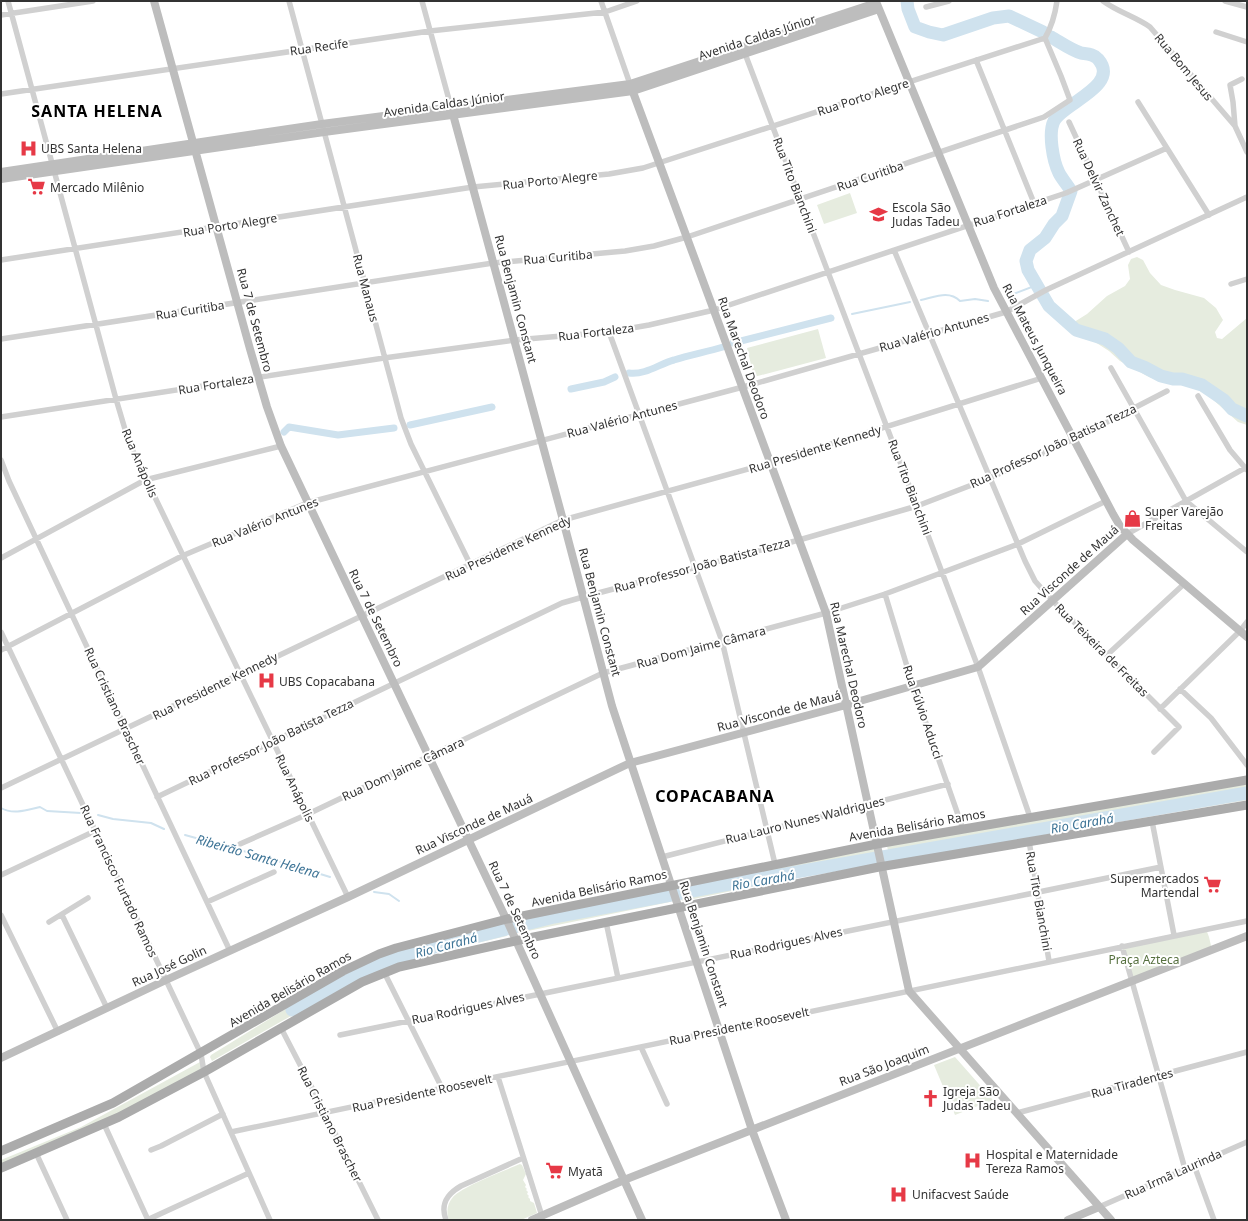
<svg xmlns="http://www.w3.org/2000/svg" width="1248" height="1221" font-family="'Noto Sans',sans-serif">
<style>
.green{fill:#e6ecdf}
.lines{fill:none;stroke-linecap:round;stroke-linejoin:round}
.stream{stroke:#cfe2ee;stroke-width:2}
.canal{stroke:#cfe2ee;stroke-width:7}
.river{stroke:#cfe2ee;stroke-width:13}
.street{stroke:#d0d0d0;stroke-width:5.5}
.secondary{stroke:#bdbdbd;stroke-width:8}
.primary{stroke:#ababab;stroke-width:9}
.labels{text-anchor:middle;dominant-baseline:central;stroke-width:4;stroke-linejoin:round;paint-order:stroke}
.street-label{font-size:12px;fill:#333;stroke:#fff}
.poi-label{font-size:12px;fill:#333;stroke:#fff;text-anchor:start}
.park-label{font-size:12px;fill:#56703f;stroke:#fff}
.water-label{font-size:13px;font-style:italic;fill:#3f7597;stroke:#fff}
.district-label{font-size:16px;font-weight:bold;letter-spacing:1px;fill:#000;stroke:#fff}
</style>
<rect width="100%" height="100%" fill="#fff"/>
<path class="green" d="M850,193L857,213L824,224L817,205Z
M1137,257L1143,260L1150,273L1161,285L1175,290L1204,298L1216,308L1223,320L1215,332L1217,338L1222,339L1247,318V425L1238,422L1210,397L1195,388L1178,382L1160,381L1149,377L1120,361L1109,351L1095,342L1069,330L1071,324L1087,314L1107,296L1125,286L1130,279L1128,265L1131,259Z
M818,329L826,358L754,377L747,348Z
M1247,784V800L890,859L887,846Z
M877,847L880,860L684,901L681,900L678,887Z
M667,890L669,891L672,901L670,902L523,932L521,931L517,924L519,922Z
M504,924L507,936L417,957L363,977L282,1021L212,1061L210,1057L211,1055L331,981L385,955Z
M1206,929L1209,937L1212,950L1132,981L1122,946Z
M955,1057L993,1100L955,1115L934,1065Z
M200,1062L202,1069L98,1125L1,1165V1160L81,1127Z
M520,1164L522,1165L526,1174L523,1180L526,1185L525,1187L527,1189L526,1190L528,1192L527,1194L529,1196L528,1197L530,1199V1201L534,1203L537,1213L521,1220H449C446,1212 447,1204 453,1197C463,1186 504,1171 520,1164Z"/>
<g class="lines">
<path class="stream" d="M1008,296L1037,285
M921,300C935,297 949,290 960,301L975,299L988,301
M852,314L910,302
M1,808C13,815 27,810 40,807L47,811L81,813
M98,815L113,819L151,823L164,829
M185,835L265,857L330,877
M374,892L389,894L399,901
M443,940L445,945"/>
<path class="canal" d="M733,343L831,318
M629,373C646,375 659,364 674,360C690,355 706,352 723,347
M571,389L604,382L615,377
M410,425L492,407
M284,432L289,427L338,435L394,428"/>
<path class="river" d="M907,1L908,9L915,27L929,32L943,35L993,18L1009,16L1043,32
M1051,37C1060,42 1071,50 1081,53C1087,54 1094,54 1098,59C1121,86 1063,103 1054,121C1048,133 1053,161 1059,173C1062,179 1067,184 1071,191L1062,216L1054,224L1045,238L1030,250L1026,261L1028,270L1049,306L1076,330L1105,339L1118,348L1131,362L1144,367L1161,376L1173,379H1182L1202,385L1224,400L1232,409L1247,416
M292,1010L377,965L427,949L554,917L745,881L1247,793"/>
<path class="street" d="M8,1L116,399L127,436L135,456L348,897
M289,1L401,418L411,444L470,564
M422,1L451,107
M601,1L630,84
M1103,1C1118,12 1136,17 1150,27L1235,126L1247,152
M1225,1L1247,7
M926,7L949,1
M1,15L93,1
M1216,32L1247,42
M744,51L978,667L1030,817
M976,60L1034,203
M1,94L430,31L605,12L637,1
M1138,102L1209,215
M1069,122L1129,252
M1235,126L1233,102L1230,85L1242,79
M894,250L1025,561L1035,581L1053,601L1179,727L1154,752
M1,260L473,187L609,174L643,168L1045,38C1052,26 1055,15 1057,1
M1231,284L1247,279
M609,332L722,641L775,864
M1,339L493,263L625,251L654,246L687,237L1044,117L1070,100L1061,76L1045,38
M1111,368L1186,501L1247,552
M1198,396L1230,450L1247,470
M1,417L384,358L515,340L609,332L649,325L714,310L1066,193L1167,148
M1,460L9,481L230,951
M1127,534L1247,467
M1,558L145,480L281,446
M885,594L913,686L963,829
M1,632L201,1054L204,1072L270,1220
M1,650L182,556L307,503L743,387L1006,312L1046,290L1247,197
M1107,655L1184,584
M1180,689L1211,718L1247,765
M1160,709L1240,631L1247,622
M1,788L563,520L770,463L1042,378
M157,797L562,603L583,597L799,540L917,506L990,478L1074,439L1167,391
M1152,821L1174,935
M1029,841L1049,961
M240,844L308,814L603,673L826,613L885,594L1018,544L1106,501
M662,857L948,784
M1,875L95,831
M207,902L274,872
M1,915L58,1032
M62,915L107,1008
M49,922L88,898
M606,922L618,978
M1122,946L1185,1169
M384,972L442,1088
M281,1028L325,1113L378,1220
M340,1035L1161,867
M641,1047L667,1104
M498,1077L542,1216
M1017,1113L1247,1052
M104,1124L148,1220
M231,1132L1247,921
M151,1150L161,1146L223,1114
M36,1153L67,1220
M1194,1165L1214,1220
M1099,1207L1247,1142
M147,1220L249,1173
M446,1220C440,1204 447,1194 461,1186L523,1158"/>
<path class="secondary" d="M154,1L250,349L267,407L281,446L509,925L642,1220
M877,4L994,288L1113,514L1120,526L1133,540L1247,637
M630,84L826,613L909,991L1111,1220
M451,107L563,520L612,706L752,1130L786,1220
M1,172L322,124L630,84L876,3
M1,179L324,132L633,91L879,9
M1,1058L166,980L348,897L630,763L846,705L978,667L1127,534
M532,1220L624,1180L1247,936
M1068,1220L1099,1207"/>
<path class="primary" d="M1,1151L113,1103L343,971L379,954L396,948L507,919L877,844L1247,780
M1,1168L119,1117L204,1072L362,982L399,967L524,939L879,867L1247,805"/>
</g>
<defs>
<symbol id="hospital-bare" viewBox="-9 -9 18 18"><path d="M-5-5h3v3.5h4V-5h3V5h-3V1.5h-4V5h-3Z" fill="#e63946" stroke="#fff" stroke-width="2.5" paint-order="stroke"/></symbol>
<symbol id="supermarket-bare" viewBox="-9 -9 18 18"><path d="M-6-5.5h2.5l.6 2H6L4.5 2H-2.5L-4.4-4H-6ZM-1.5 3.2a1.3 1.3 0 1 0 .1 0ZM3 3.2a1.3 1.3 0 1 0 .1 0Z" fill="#e63946" stroke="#fff" stroke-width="2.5" paint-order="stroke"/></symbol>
<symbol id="school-bare" viewBox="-9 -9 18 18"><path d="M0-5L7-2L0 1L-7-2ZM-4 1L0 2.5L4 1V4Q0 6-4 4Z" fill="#e63946" stroke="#fff" stroke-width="2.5" paint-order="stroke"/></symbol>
<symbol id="shop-bare" viewBox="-9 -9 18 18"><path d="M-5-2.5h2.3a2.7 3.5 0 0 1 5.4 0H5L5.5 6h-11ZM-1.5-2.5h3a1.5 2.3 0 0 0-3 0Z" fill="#e63946" stroke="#fff" stroke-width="2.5" paint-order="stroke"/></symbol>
<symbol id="church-bare" viewBox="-9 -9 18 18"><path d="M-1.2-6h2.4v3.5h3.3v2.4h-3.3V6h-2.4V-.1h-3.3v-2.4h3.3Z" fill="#e63946" stroke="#fff" stroke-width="2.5" paint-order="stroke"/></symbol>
</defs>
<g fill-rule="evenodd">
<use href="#hospital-bare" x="16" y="136" width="25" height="25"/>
<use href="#supermarket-bare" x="24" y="174" width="25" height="25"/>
<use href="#school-bare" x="866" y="202" width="25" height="25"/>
<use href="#shop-bare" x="1120" y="506" width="25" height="25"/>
<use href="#hospital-bare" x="254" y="668" width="25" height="25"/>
<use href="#supermarket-bare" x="1200" y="872" width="25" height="25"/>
<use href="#church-bare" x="918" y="1086" width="25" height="25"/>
<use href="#hospital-bare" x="960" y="1148" width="25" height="25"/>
<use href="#supermarket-bare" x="542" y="1158" width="25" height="25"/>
<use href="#hospital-bare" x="886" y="1182" width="25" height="25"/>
</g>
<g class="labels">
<g class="street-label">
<text transform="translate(757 37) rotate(-18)">Avenida Caldas Júnior</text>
<text transform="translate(319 47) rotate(-8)">Rua Recife</text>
<text transform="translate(1184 67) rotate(50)">Rua Bom Jesus</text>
<text transform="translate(863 97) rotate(-18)">Rua Porto Alegre</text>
<text transform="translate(444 104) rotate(-8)">Avenida Caldas Júnior</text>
<text transform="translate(870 176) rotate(-19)">Rua Curitiba</text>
<text transform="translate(550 180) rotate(-6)">Rua Porto Alegre</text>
<text transform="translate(795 185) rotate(69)">Rua Tito Bianchini</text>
<text transform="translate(1099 187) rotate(65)">Rua Delvir Zanchet</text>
<text transform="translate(1010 211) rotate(-18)">Rua Fortaleza</text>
<text transform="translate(230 225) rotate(-9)">Rua Porto Alegre</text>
<text transform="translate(558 257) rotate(-5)">Rua Curitiba</text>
<text transform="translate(366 288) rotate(75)">Rua Manaus</text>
<text transform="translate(516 299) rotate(75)">Rua Benjamin Constant</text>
<text transform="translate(190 310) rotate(-9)">Rua Curitiba</text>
<text transform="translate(255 320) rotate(75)">Rua 7 de Setembro</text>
<text transform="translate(596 332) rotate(-7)">Rua Fortaleza</text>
<text transform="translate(934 332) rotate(-16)">Rua Valério Antunes</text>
<text transform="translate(1035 339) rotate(62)">Rua Mateus Junqueira</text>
<text transform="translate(744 358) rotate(70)">Rua Marechal Deodoro</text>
<text transform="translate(216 384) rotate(-9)">Rua Fortaleza</text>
<text transform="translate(622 419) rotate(-15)">Rua Valério Antunes</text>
<text transform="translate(1053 446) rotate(-25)">Rua Professor João Batista Tezza</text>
<text transform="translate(815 449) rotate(-17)">Rua Presidente Kennedy</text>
<text transform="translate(140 463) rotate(67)">Rua Anápolis</text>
<text transform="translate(910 487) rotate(69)">Rua Tito Bianchini</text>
<text transform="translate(265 522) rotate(-22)">Rua Valério Antunes</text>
<text transform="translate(508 548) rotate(-25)">Rua Presidente Kennedy</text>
<text transform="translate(702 565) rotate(-15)">Rua Professor João Batista Tezza</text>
<text transform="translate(1069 570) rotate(-42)">Rua Visconde de Mauá</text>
<text transform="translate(600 612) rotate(75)">Rua Benjamin Constant</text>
<text transform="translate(376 618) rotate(64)">Rua 7 de Setembro</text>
<text transform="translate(701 647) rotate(-15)">Rua Dom Jaime Câmara</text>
<text transform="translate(1102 650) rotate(45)">Rua Teixeira de Freitas</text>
<text transform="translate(849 665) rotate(77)">Rua Marechal Deodoro</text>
<text transform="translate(215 686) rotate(-26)">Rua Presidente Kennedy</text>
<text transform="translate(115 706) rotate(65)">Rua Cristiano Brascher</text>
<text transform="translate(779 711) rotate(-15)">Rua Visconde de Mauá</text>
<text transform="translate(923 712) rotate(71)">Rua Fúlvio Aducci</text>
<text transform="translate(271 742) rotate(-26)">Rua Professor João Batista Tezza</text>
<text transform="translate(403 769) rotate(-25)">Rua Dom Jaime Câmara</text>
<text transform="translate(295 788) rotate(64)">Rua Anápolis</text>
<text transform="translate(805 820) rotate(-14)">Rua Lauro Nunes Waldrigues</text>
<text transform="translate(474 824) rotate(-25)">Rua Visconde de Mauá</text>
<text transform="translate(917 825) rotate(-10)">Avenida Belisário Ramos</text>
<text transform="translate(119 881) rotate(65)">Rua Francisco Furtado Ramos</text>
<text transform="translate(599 888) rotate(-12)">Avenida Belisário Ramos</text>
<text transform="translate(1039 901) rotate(80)">Rua Tito Bianchini</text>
<text transform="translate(515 910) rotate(65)">Rua 7 de Setembro</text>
<text transform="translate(786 943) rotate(-12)">Rua Rodrigues Alves</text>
<text transform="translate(704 944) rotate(72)">Rua Benjamin Constant</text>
<text transform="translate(169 966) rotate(-25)">Rua José Golin</text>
<text transform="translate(290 989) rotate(-30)">Avenida Belisário Ramos</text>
<text transform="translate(468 1008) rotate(-12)">Rua Rodrigues Alves</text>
<text transform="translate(739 1026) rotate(-12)">Rua Presidente Roosevelt</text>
<text transform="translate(884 1065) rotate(-21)">Rua São Joaquim</text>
<text transform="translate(1132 1083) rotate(-15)">Rua Tiradentes</text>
<text transform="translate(422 1093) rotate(-12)">Rua Presidente Roosevelt</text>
<text transform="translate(330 1124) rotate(63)">Rua Cristiano Brascher</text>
<text transform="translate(1173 1174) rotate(-24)">Rua Irmã Laurinda</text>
</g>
<g class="poi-label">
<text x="41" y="148">UBS Santa Helena</text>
<text x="50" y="187">Mercado Milênio</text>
<text x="892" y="207">Escola São<tspan x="892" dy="14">Judas Tadeu</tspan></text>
<text x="1145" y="511">Super Varejão<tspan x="1145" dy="14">Freitas</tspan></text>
<text x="279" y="681">UBS Copacabana</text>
<text x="1199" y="878" text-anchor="end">Supermercados<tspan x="1199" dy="14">Martendal</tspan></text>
<text x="943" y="1091">Igreja São<tspan x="943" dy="14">Judas Tadeu</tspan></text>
<text x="986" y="1154">Hospital e Maternidade<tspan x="986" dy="14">Tereza Ramos</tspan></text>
<text x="568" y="1171">Myatã</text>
<text x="912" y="1194">Unifacvest Saúde</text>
</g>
<g class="park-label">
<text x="1144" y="959">Praça Azteca</text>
</g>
<g class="water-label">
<text transform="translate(1082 823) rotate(-10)">Rio Carahá</text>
<text transform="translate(258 856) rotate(16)">Ribeirão Santa Helena</text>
<text transform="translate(763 880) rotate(-10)">Rio Carahá</text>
<text transform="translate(446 945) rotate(-15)">Rio Carahá</text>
</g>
<g class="district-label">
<text x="97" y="111">SANTA HELENA</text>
<text x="715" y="796">COPACABANA</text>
</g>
</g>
<rect width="1248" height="1221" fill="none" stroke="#333333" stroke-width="4"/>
</svg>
